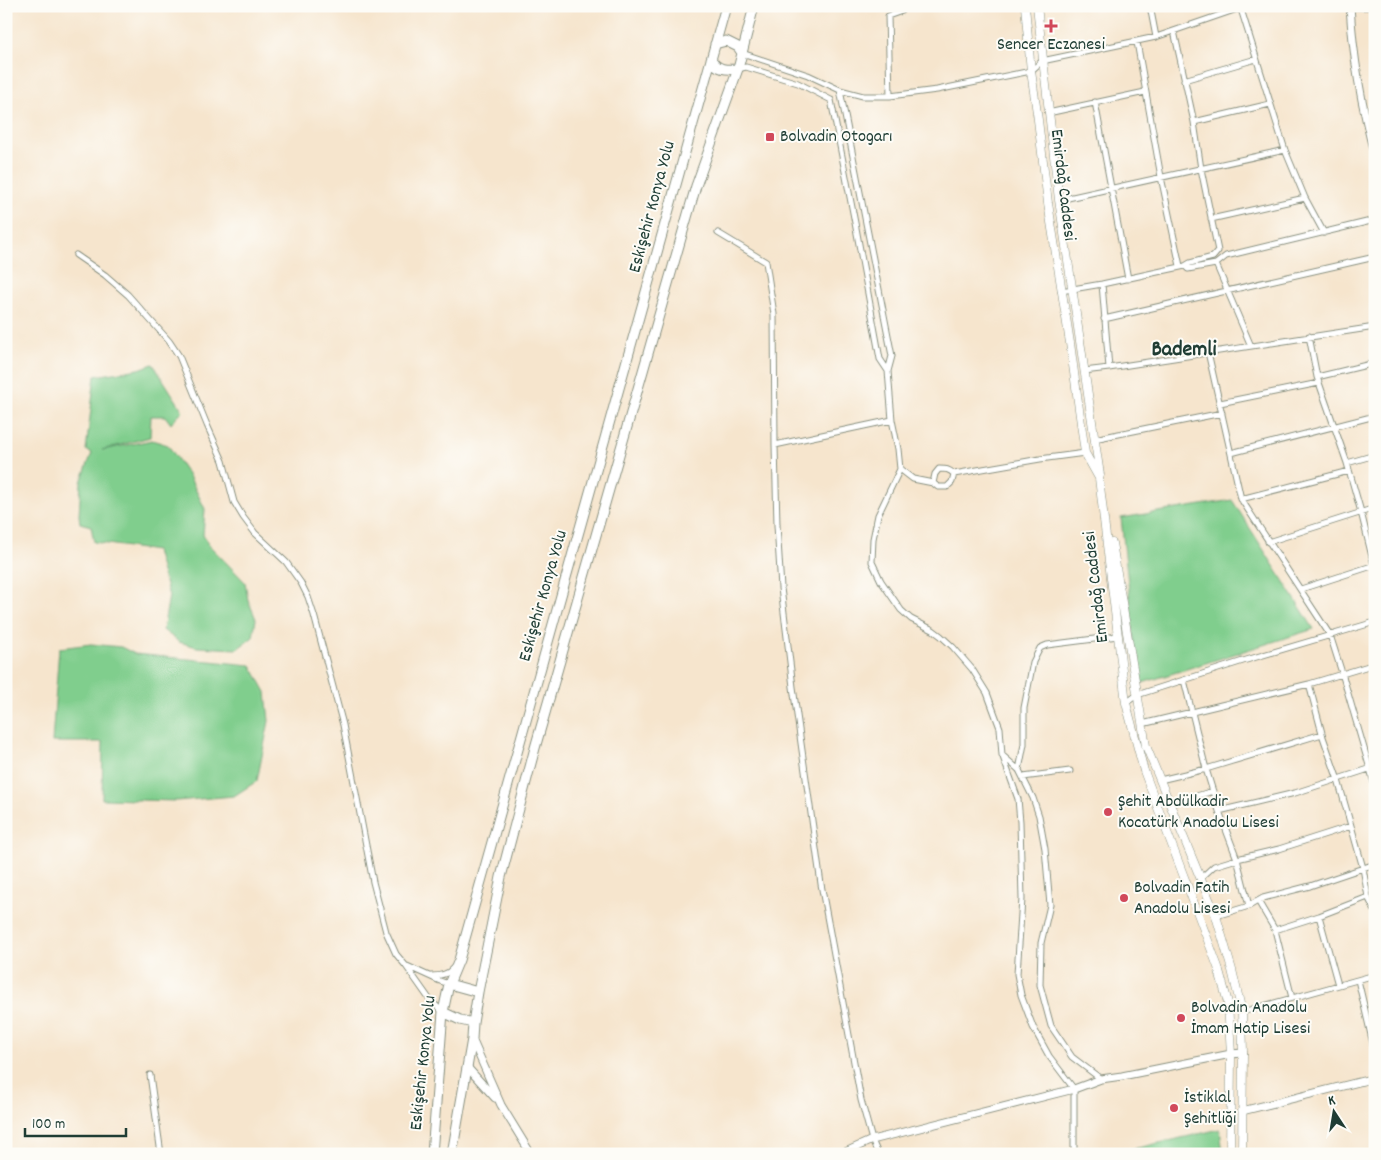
<svg xmlns="http://www.w3.org/2000/svg" width="1381" height="1160" font-family="Dekko,sans-serif">
<style>
.green{fill:#80ce8d;stroke:#508660}
.lines{fill:none;stroke-linecap:round;stroke-linejoin:round}
.minor-casing{stroke:#8a9180;stroke-width:7}
.tertiary-casing{stroke:#8a9180;stroke-width:9}
.secondary-casing{stroke:#8a9180;stroke-width:9}
.trunk-casing{stroke:#8a9180;stroke-width:11}
.minor{stroke:#fff;stroke-width:5}
.tertiary{stroke:#fff;stroke-width:7}
.secondary{stroke:#fff;stroke-width:8}
.trunk{stroke:#fff;stroke-width:9}
.poi-dot{fill:#d1495b;stroke:#fdfcf7;stroke-width:2}
.labels{text-anchor:middle;dominant-baseline:central;stroke-width:4;stroke-linejoin:round;paint-order:stroke}
.poi-label{font-size:18px;fill:#1f3d34;stroke:#fdfcf7;text-anchor:start}
.street-label{font-size:18px;fill:#1f3d34;stroke:#fdfcf7}
.district-label{font-size:22px;font-weight:bold;fill:#1f3d34;stroke:#fdfcf7}
</style>
<rect width="100%" height="100%" fill="#fdfcf7"/>
<filter id="ink" filterUnits="userSpaceOnUse"><feTurbulence type="fractalNoise" baseFrequency=".02" numOctaves="2"/><feDisplacementMap in="SourceGraphic" scale="10" xChannelSelector="R" yChannelSelector="G"/><feConvolveMatrix kernelMatrix="1 2 1 2 8 2 1 2 1" color-interpolation-filters="sRGB"/></filter>
<filter id="wash" filterUnits="userSpaceOnUse"><feTurbulence type="fractalNoise" baseFrequency=".0096" numOctaves="4" result="noise"/><feDisplacementMap in="SourceGraphic" scale="20" xChannelSelector="R" yChannelSelector="G"/><feGaussianBlur stdDeviation="1.12" result="paint"/><feColorMatrix in="noise" values="0 0 0 0 0 0 0 0 0 0 0 0 0 0 0 0 0 1.4 0 .05"/><feComposite in="paint" operator="in"/></filter>
<g filter="url(#wash)">
<rect width="100%" height="100%" fill="#f6e5cd"/>
<path class="green" d="M153,364L183,411L177,416L171,424L165,416H151L150,437L102,450L152,440L168,445L189,476L205,509L203,535L208,544L245,582L248,600L256,619L253,637L237,649L197,647L179,642L163,630L169,596L156,551L94,542L91,526L80,523L79,515L81,482L92,453L86,450L95,376L139,369Z
M1232,500L1314,629L1139,684L1121,518Z
M91,644L121,647L135,654L251,665L266,692L269,721L257,781L234,796L176,801L102,799L103,742H52L59,648Z
M1220,1129L1223,1154H1116V1153Z"/>
</g>
<g filter="url(#ink)">
<g class="lines">
<defs>
<path id="minor" d="M1150,6L1156,37
M1240,6L1285,150L1305,198L1324,233
M1350,7H1375
M1137,42L1161,177L1180,266
M742,53L808,75L840,90L863,96H890L937,90L1031,71L1042,61L1156,37L1246,6
M738,69L746,67L798,83L831,100
M1184,80L1256,59
M840,90L892,356L888,371L892,420L898,449L900,469L878,515L873,539L872,562L881,581L901,610L911,619L933,630L941,636L953,647L972,669L987,693L1000,728L1002,755L1019,770L1033,798L1039,816L1045,849L1050,905L1041,943L1040,985L1051,1026L1072,1057L1101,1079
M890,96L888,16L902,11
M831,100L856,228L880,359L888,371
M1095,102L1128,279
M1048,113L1145,92
M1194,122L1270,104
M1059,200L1285,150
M1211,219L1305,198
M718,233L766,262L774,314L775,445L777,525L781,588L793,687L821,884L861,1100L872,1140L878,1154
M76,255L105,275L128,295L169,341L179,356L207,425L223,461L234,502L243,517L255,533L286,562L301,583L308,597L314,615L343,725L373,882L386,932L396,954L406,966L430,1000L443,1012
M1185,266L1188,269L1216,264
M1102,284L1109,368
M1061,291L1102,284L1185,266L1190,263L1213,257L1218,251L1201,169L1194,122L1174,31
M1104,319L1375,257
M1309,336L1317,377L1347,463L1361,512L1375,569
M1251,346L1216,264L1226,256L1375,220
M1208,352L1241,499L1330,635L1342,673L1375,786
M1084,371L1109,368L1375,327
M1317,377L1375,363
M1220,403L1319,383
M1094,439L1222,413
M775,445L892,420
M1231,453L1375,416
M1347,463L1375,455
M900,469L913,479L933,483L938,487H947L952,482L954,474L1040,459L1085,453
M933,483L935,474L939,469C946,469 949,469 954,474
M1241,499L1349,471
M1268,542L1375,508
M1301,589L1375,565
M1184,680L1206,769L1219,811L1237,859L1249,906
M1309,684L1323,737L1338,780L1363,868L1368,897L1375,911
M1126,703L1137,695L1243,661L1375,622
M1142,724L1309,684L1375,664
M1003,757L1018,799L1020,822L1022,899L1017,974L1021,995L1033,1027L1049,1056L1074,1089V1154
M1019,770L1024,744V708L1033,662L1040,648L1047,645L1118,636
M1023,777L1070,771
M1160,780L1206,769L1322,734
M1170,804L1213,791
M1219,811L1295,793L1375,767
M1200,879L1214,866L1237,859L1279,849L1351,826
M1258,901L1275,930L1292,998
M1216,916L1249,906L1263,898L1310,886L1375,864
M1319,916L1338,985
M1275,930L1319,916L1368,897
M407,966L440,981L449,984
M431,976C439,976 448,975 453,968
M1358,980L1375,1052
M1242,1012L1375,975
M150,1075L161,1154"/>
<path id="tertiary" d="M1350,6C1353,57 1362,108 1375,156
M472,1039L501,1105L531,1154
M467,1067L495,1098
M1242,1111L1375,1078
M841,1154L872,1140L1074,1089L1101,1079L1122,1076L1231,1054L1243,1053"/>
<path id="secondary" d="M1025,6L1031,71L1038,120L1048,203L1070,343L1085,453L1099,478L1126,703L1144,771L1218,967L1228,1003L1231,1054L1230,1154
M1037,6L1059,200L1100,475
M1112,543L1146,746L1216,916L1232,970L1242,1012L1243,1053L1242,1154"/>
<path id="trunk" d="M715,44L726,41L738,47L742,53
M711,59C717,70 726,70 738,69
M449,984L478,992
M443,1012L460,1020L473,1023
M432,1154L443,1012L449,984L459,960L726,6
M452,1154L472,1039L473,1023L478,992L501,877L535,748L696,186L738,69L754,6"/>
</defs>
<use href="#minor" class="minor-casing"/>
<use href="#tertiary" class="tertiary-casing"/>
<use href="#secondary" class="secondary-casing"/>
<use href="#trunk" class="trunk-casing"/>
<use href="#minor" class="minor"/>
<use href="#tertiary" class="tertiary"/>
<use href="#secondary" class="secondary"/>
<use href="#trunk" class="trunk"/>
</g>
</g>
<g class="poi-dot">
<path d="M1048.5 18.5h5v5h5v5h-5v5h-5v-5h-5v-5h5z"/>
<rect x="765" y="132" width="10" height="10" rx="2.5"/>
<circle cx="1108" cy="812" r="5"/>
<circle cx="1124" cy="898" r="5"/>
<circle cx="1181" cy="1018" r="5"/>
<circle cx="1174" cy="1108" r="5"/>
</g>
<g class="labels">
<g class="poi-label">
<text x="1051" y="45" text-anchor="middle">Sencer Eczanesi</text>
<text x="780" y="137">Bolvadin Otogarı</text>
<text x="1118" y="802">Şehit Abdülkadir<tspan x="1118" dy="21">Kocatürk Anadolu Lisesi</tspan></text>
<text x="1134" y="888">Bolvadin Fatih<tspan x="1134" dy="21">Anadolu Lisesi</tspan></text>
<text x="1191" y="1008">Bolvadin Anadolu<tspan x="1191" dy="21">İmam Hatip Lisesi</tspan></text>
<text x="1184" y="1098">İstiklal<tspan x="1184" dy="21">Şehitliği</tspan></text>
</g>
<g class="street-label">
<text transform="translate(1062 185) rotate(83)">Emirdağ Caddesi</text>
<text transform="translate(653 207) rotate(-75)">Eskişehir Konya Yolu</text>
<text transform="translate(1097 587) rotate(-97)">Emirdağ Caddesi</text>
<text transform="translate(544 596) rotate(-74)">Eskişehir Konya Yolu</text>
<text transform="translate(424 1063) rotate(-84)">Eskişehir Konya Yolu</text>
</g>
<g class="district-label">
<text x="1184" y="350">Bademli</text>
</g>
</g>
<rect width="1381" height="1160" fill="none" stroke="#fdfcf7" stroke-width="25"/>
<g transform="translate(1334 1112) rotate(348)" stroke="#fdfcf7" stroke-width="4" paint-order="stroke">
<path d="M0-4L9 19L0 12L-9 19Z" fill="#1f3d34"/>
<text y="-8" font-size="14" font-weight="bold" text-anchor="middle" fill="#1f3d34">K</text>
</g>
<path d="M25 1128v8h101v-8" fill="none" stroke="#1f3d34" stroke-width="2.5"/>
<text x="32" y="1128" font-size="15" fill="#1f3d34" stroke="#fdfcf7" stroke-width="4" paint-order="stroke">100 m</text>
</svg>
